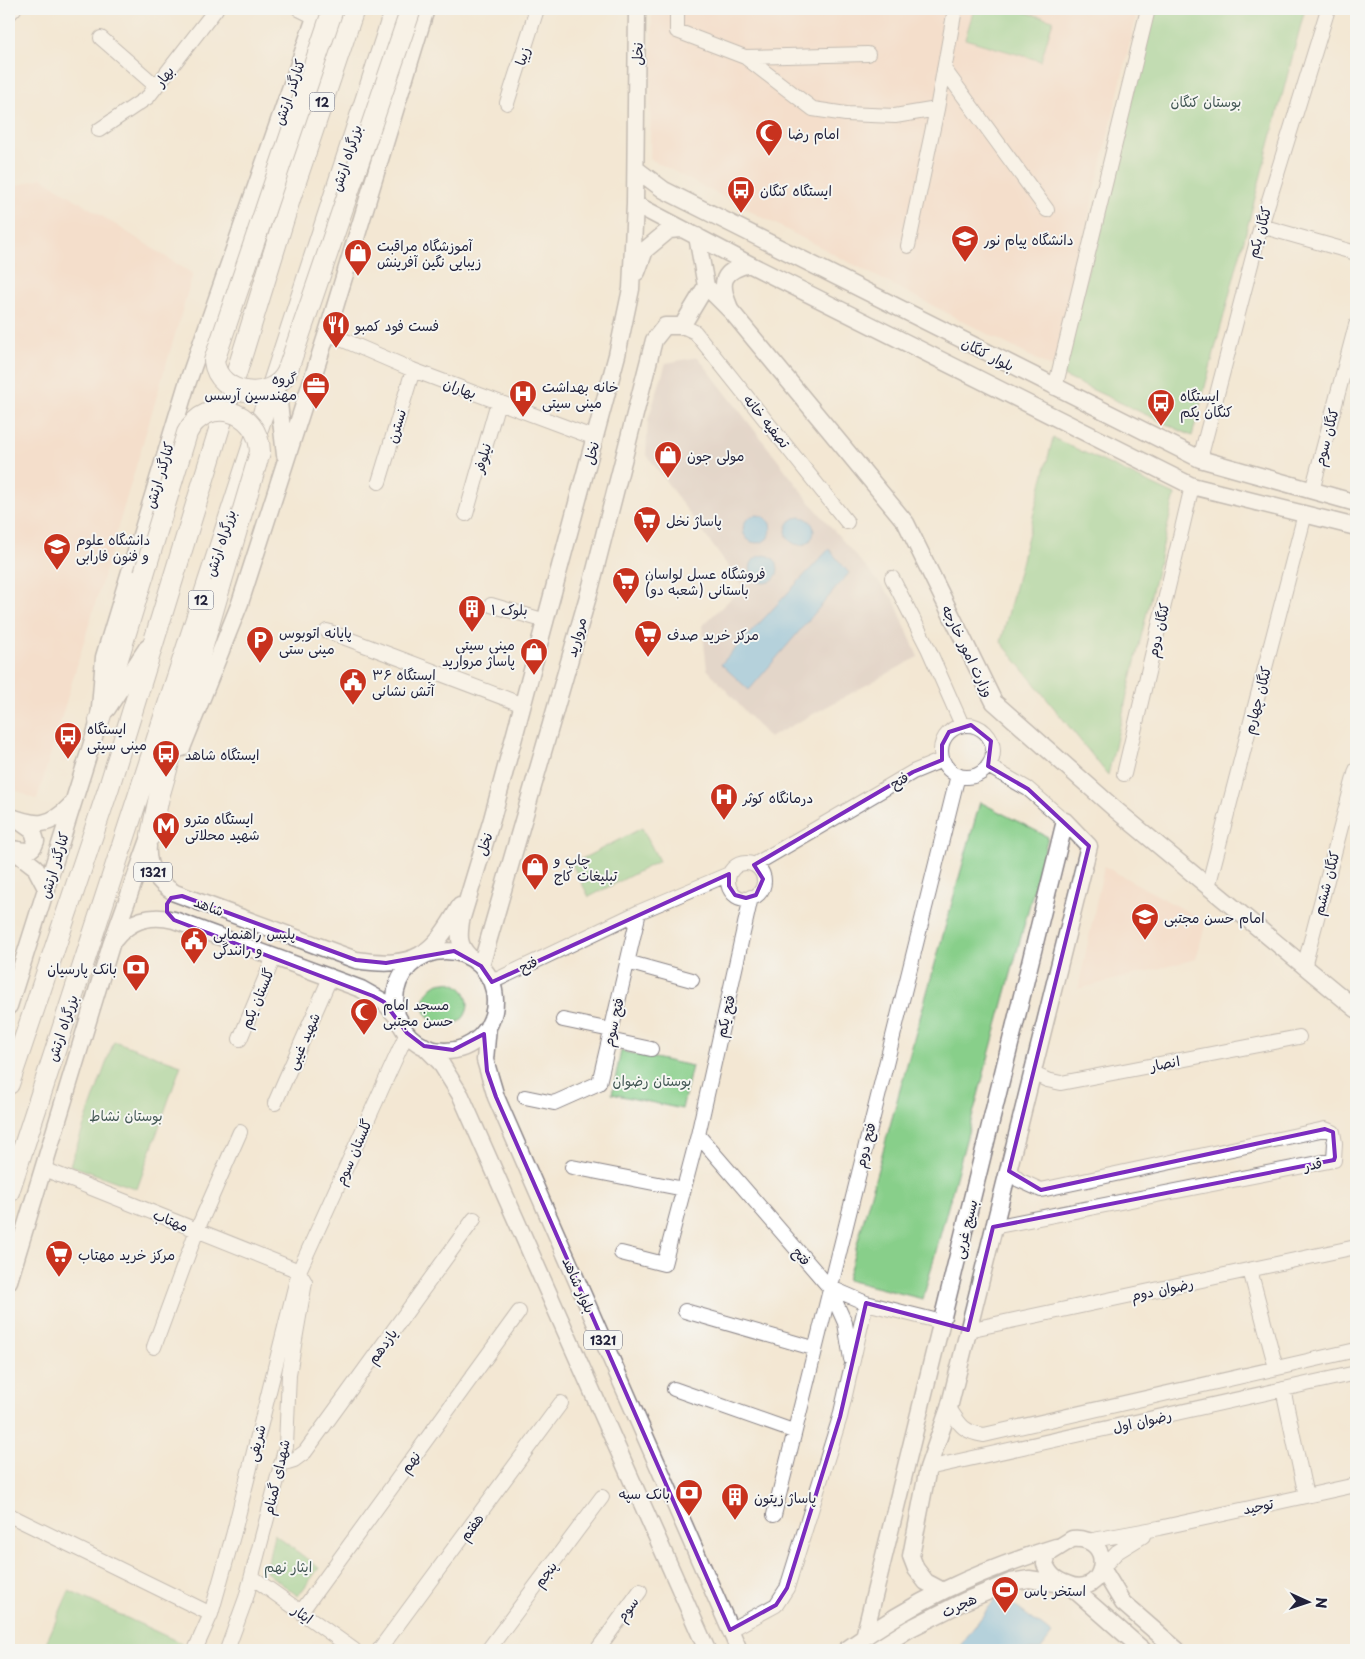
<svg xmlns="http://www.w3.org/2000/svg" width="1365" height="1659" font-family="'Playpen Sans','Playpen Sans Arabic',sans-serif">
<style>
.built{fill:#f5d3c1}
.industrial{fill:#d1c0bc}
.green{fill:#88cf8a;stroke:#557862}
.water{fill:#6cb7e5;stroke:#476c90}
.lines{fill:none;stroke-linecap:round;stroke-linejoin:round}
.minor-casing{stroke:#8a8487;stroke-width:16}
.major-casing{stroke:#8a8487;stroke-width:19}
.highway-casing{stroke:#8a8487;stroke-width:22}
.minor{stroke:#fff;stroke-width:14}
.major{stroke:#fff;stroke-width:16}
.highway{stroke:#fff;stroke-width:20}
.highway-bridge-casing{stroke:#8a8487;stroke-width:22;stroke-linecap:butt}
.highway-bridge{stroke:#fff;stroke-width:20}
.marked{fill:none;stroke:#7b2cbf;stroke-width:4;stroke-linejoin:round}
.labels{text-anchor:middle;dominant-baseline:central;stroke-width:4;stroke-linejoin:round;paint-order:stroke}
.shield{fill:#f6f6f2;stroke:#626272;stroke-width:1}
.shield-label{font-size:12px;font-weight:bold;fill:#22223b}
.street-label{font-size:14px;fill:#22223b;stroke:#f6f6f2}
.park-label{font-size:14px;fill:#415653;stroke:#f6f6f2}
.poi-label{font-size:14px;fill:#22223b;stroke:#f6f6f2;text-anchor:start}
</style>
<rect width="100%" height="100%" fill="#f6f6f2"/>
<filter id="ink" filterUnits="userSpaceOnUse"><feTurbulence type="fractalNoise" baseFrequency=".02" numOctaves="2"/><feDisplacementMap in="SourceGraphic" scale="10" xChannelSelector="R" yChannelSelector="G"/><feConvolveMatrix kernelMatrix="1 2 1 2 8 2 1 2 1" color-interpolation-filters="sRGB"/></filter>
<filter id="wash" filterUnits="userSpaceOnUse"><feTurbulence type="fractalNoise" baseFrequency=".0096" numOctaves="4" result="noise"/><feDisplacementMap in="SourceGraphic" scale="20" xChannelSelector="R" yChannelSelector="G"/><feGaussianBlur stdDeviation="1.12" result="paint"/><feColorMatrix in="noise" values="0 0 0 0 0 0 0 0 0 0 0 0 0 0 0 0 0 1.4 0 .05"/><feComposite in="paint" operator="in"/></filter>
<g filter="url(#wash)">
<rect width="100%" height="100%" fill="#f3e7d3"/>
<path class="built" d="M652,9H1138L1053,368L650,159Z
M42,178L193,274L37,800L9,787V188Z
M1104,866L1206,922L1196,959L1078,989Z"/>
<path class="industrial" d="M698,357L813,506L894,600L918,657L769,738L707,669L702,626L743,587L646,454L648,420L666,363Z"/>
<path class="green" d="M974,9H1013L1053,20L1041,61L965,39Z
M1155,9H1305L1192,436L1061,375Z
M1053,438L1175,495L1108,775L1001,642Z
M980,802L1048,837L923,1299L847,1280Z
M642,828L659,861L589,897L572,864Z
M424 1004a22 22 0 1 1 44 0a22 22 0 1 1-44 0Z
M114,1041L181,1065L137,1189L70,1165Z
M621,1051L692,1066L682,1109L612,1094Z
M274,1534L319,1568L298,1596L266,1572Z
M69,1591L183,1644L180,1650H43Z"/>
<path class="water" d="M743 529a14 14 0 1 1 28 0a14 14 0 1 1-28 0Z
M786 531a14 14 0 1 1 28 0a14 14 0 1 1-28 0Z
M829,549L849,573L749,690L721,664Z
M750 569a14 14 0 1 1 28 0a14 14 0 1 1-28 0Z
M999,1594L1052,1634L1040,1650H957Z"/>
</g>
<g filter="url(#ink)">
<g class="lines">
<defs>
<path id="minor" d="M299,9L315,17
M677,9V31L745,57L813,109L846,114L895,116L937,109
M9,14L14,9
M101,38L156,86
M745,57L868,54
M944,69L1047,210
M507,103L537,9
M99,130L148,97L216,9
M1261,226L1356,253
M908,246L937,109L955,9
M682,326L695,332L847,522
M327,333L413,370L595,438
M1055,388L1148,9
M1200,459L1261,226L1328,9
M379,482L413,370
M1312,491L1356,325
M466,514L498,402
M892,578L928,648L962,725
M491,605L546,621
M327,631L523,705
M941 751a26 26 0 1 1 52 0a26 26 0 1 1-52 0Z
M988,766L1028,789L1065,821
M1124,774L1192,486
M728 881a18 18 0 1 1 36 0a18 18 0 1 1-36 0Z
M754,865L913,772L942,760
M1208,887L1305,514
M627,962L692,980
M1304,967L1356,770
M492,982L639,912L729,874
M563,1020L611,1030
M240,1039L274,957
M609,1040L651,1049
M1032,1073L1047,1080L1061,1083L1299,1037
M525,1097L554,1103L599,1083L639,912
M275,1103L330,978
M698,1135L829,1287L866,1303L942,1322
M572,1167L684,1189
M44,1169L299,1271
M993,1227L1334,1160L1335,1143L1333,1132L1325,1129L1041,1190L1019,1180L1009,1171
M621,1253L664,1264L698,1135L751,897
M1250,1270L1276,1368
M829,1287L845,1323L851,1359
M685,1311L813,1348
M968,1330L1356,1247
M154,1347L197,1230L240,1132
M674,1389L793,1431
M1283,1389L1306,1496
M949,1408C960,1425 963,1432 984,1435L1356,1350
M281,1464L294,1460L305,1452L474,1219
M928,1468L1356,1373
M9,1515L211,1614
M774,1515L958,775
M1088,1541L1159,1528L1356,1485
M1102,1568L1117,1552L1143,1536
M252,1577L354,1650
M301,1612L519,1312
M730,1630L776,1605L787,1588L840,1417L866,1303
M195,1650L211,1614L234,1532L299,1271L407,1033
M227,1650L246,1598L286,1446L289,1374L305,1282L299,1272
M379,1650L561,1403
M488,1650L602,1497
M597,1650L640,1591"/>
<path id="major" d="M636,169L664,190L1200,459L1356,503
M635,204L749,264L1192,486L1356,527
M697,236L706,286L731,311L906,523L994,702L1116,810L1356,1009
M637,272L645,250L669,230L682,229
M729,306C719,282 722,271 749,264
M276,377L285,455
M107,709L147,648
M182,748L240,603L327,333L426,9
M9,816C37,827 50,827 71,805
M148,846C146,867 158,883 175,893L356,960C415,969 432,956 460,906
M13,849C24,851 32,854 36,841L33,831L19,821
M13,850L35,867L47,890
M115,939C130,920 151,914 174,920L361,989L384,1002L399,1019
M395 1001a50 50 0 1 1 100 0a50 50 0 1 1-100 0Z
M469,956C458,945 459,936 461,921L492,819L549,607L617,355L631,289L635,204L637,9
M481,966L591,586L654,340L665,326H682L706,286
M9,1006L99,721L104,657L186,387L318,9
M488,1026L485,1060L496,1097L739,1650
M424,1046L440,1062L461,1096L707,1650
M9,1281L111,945L155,823
M1072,1539C1118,1535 1106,1601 1067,1584C1056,1580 1050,1576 1045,1564L1048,1554Z
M1102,1568L1123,1603L1177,1650
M941,1590L926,1582L916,1569L911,1556L928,1468L949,1408L1089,846L1065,821
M864,1637L1065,821
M846,1650C915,1600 975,1572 1056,1547
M876,1650L909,1629L965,1601L1011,1582L1029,1579L1069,1585L1143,1650"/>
<path id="highway" d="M99,721L144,574
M151,835L159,797L221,584
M9,1084L109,787L291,196L354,9
M9,1192L395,9"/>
</defs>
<use href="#minor" class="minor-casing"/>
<use href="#major" class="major-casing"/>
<use href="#highway" class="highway-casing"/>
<use href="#minor" class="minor"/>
<use href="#major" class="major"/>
<use href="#highway" class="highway"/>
<defs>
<path id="highway-bridge" d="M333,9L214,361C218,396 272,403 287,372L411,9
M144,574L187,433C206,395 259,409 260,452L221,584"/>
</defs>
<use href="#highway-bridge" class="highway-bridge-casing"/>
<use href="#highway-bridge" class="highway-bridge"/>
</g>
</g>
<path d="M0 0H1365V1659H0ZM971,725L991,741L988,766L1028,789L1089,846L1009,1171L1041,1190L1325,1129L1333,1132L1335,1157L1334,1160L993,1227L968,1330L866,1303L840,1417L787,1588L776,1605L730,1630L496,1097L487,1071L484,1034L453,1050L424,1046L407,1033L384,1002L373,996L174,920L167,912V904L171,898L182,896L356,960L386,963L454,951L481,966L492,982L729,874V886L735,895L746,898L756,895L763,879L754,865L913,772L942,760V745L949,732Z" fill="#f3e7d3" fill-opacity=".55" fill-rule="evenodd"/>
<path class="marked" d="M971,725L991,741L988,766L1028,789L1089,846L1009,1171L1041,1190L1325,1129L1333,1132L1335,1157L1334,1160L993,1227L968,1330L866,1303L840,1417L787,1588L776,1605L730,1630L496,1097L487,1071L484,1034L453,1050L424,1046L407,1033L384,1002L373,996L174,920L167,912V904L171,898L182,896L356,960L386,963L454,951L481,966L492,982L729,874V886L735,895L746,898L756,895L763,879L754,865L913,772L942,760V745L949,732Z"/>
<defs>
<symbol id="mosque-pin" viewBox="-11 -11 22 30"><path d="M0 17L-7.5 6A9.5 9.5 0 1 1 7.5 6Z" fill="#c8321e" stroke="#f6f6f2"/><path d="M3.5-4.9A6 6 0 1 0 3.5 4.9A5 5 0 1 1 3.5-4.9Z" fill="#fff"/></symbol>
<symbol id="bus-pin" viewBox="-11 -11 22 30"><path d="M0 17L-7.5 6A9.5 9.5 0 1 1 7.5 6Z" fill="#c8321e" stroke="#f6f6f2"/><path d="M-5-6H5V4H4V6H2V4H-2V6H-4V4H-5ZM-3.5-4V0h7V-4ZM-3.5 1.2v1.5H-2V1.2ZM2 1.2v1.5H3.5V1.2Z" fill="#fff"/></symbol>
<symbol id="university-pin" viewBox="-11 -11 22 30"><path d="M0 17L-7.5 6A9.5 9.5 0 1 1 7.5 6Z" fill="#c8321e" stroke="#f6f6f2"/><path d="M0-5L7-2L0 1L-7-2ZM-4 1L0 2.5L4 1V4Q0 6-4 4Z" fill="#fff"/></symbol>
<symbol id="shop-pin" viewBox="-11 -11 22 30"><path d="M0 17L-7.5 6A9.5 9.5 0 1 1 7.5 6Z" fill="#c8321e" stroke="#f6f6f2"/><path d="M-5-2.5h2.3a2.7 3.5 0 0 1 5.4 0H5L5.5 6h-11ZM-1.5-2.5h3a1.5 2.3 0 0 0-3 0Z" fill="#fff"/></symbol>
<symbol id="restaurant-pin" viewBox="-11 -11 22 30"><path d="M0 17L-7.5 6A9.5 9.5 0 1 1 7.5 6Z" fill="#c8321e" stroke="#f6f6f2"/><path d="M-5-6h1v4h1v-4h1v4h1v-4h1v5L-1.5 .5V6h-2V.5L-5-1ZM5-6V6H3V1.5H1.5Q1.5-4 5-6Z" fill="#fff"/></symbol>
<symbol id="office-pin" viewBox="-11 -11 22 30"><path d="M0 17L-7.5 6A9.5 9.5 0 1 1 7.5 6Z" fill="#c8321e" stroke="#f6f6f2"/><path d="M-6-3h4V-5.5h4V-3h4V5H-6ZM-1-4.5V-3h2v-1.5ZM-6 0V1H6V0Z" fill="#fff"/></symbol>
<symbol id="hospital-pin" viewBox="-11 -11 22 30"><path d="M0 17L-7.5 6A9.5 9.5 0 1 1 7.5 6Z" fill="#c8321e" stroke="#f6f6f2"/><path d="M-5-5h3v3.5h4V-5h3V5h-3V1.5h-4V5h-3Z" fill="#fff"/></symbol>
<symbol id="supermarket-pin" viewBox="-11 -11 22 30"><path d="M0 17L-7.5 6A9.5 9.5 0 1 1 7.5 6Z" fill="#c8321e" stroke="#f6f6f2"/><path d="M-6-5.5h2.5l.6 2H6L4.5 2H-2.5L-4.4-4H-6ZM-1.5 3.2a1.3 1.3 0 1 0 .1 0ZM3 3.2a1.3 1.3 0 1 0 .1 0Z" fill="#fff"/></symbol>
<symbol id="building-pin" viewBox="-11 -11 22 30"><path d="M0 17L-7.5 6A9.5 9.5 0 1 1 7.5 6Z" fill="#c8321e" stroke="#f6f6f2"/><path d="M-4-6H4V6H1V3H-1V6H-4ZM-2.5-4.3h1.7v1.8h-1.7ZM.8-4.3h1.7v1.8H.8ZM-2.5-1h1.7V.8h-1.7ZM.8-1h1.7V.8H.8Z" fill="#fff"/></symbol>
<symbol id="parking-pin" viewBox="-11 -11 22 30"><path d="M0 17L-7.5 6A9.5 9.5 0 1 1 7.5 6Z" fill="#c8321e" stroke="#f6f6f2"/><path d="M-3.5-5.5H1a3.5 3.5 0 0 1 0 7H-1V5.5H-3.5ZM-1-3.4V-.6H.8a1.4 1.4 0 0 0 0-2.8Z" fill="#fff"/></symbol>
<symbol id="civic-pin" viewBox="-11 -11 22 30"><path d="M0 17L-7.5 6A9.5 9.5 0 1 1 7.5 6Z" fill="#c8321e" stroke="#f6f6f2"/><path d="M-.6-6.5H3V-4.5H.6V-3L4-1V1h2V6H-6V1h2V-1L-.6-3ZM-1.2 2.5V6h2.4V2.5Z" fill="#fff"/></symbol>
<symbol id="metro-pin" viewBox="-11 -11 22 30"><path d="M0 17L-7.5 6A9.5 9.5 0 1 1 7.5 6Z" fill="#c8321e" stroke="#f6f6f2"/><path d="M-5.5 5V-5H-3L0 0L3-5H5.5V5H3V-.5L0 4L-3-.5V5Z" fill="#fff"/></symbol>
<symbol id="school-pin" viewBox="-11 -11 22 30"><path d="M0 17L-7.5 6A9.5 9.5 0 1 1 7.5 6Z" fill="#c8321e" stroke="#f6f6f2"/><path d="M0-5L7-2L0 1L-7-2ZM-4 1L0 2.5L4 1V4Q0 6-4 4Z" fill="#fff"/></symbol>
<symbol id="bank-pin" viewBox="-11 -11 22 30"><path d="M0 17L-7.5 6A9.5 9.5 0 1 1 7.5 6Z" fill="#c8321e" stroke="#f6f6f2"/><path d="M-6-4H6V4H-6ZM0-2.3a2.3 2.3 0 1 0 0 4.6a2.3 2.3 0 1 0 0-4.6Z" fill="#fff"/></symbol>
<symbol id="stadium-pin" viewBox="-11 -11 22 30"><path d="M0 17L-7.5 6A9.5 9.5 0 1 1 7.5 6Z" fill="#c8321e" stroke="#f6f6f2"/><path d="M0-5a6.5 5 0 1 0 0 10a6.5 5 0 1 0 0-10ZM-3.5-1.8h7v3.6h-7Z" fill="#fff"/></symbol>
</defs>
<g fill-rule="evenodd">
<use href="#mosque-pin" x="753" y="117" width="32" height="43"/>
<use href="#bus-pin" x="725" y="174" width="32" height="43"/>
<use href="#university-pin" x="949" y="223" width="32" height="43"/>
<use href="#shop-pin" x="342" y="237" width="32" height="43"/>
<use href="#restaurant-pin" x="320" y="309" width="32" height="43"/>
<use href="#office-pin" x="300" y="370" width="32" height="43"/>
<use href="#hospital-pin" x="507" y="378" width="32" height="43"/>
<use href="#bus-pin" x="1145" y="387" width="32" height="43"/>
<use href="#shop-pin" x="652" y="439" width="32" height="43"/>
<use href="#supermarket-pin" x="631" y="504" width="32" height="43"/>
<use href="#university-pin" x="41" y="531" width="32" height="43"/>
<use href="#supermarket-pin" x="610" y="565" width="32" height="43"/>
<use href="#building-pin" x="456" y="593" width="32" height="43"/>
<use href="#supermarket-pin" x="632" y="618" width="32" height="43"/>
<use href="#parking-pin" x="244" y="624" width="32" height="43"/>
<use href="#shop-pin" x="518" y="636" width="32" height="43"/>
<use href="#civic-pin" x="337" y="666" width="32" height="43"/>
<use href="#bus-pin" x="52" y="720" width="32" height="43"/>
<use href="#bus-pin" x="150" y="738" width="32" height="43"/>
<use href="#hospital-pin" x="708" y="781" width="32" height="43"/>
<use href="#metro-pin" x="150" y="810" width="32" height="43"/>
<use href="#shop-pin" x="519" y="851" width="32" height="43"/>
<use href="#school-pin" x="1129" y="901" width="32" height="43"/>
<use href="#civic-pin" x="178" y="925" width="32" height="43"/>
<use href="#bank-pin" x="120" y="952" width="32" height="43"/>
<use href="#mosque-pin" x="348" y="996" width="32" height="43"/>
<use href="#supermarket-pin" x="43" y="1238" width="32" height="43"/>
<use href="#bank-pin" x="673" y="1477" width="32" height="43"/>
<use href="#building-pin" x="719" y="1481" width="32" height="43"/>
<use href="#stadium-pin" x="989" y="1574" width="32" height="43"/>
</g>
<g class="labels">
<g class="shield">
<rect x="309.5" y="92.5" width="25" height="19" rx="4"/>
<rect x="188.5" y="590.5" width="25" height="19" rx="4"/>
<rect x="134" y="862.5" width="38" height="19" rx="4"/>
<rect x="584" y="1330.5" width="38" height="19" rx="4"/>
</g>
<g class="shield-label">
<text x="322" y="102">12</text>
<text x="201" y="600">12</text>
<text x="153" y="872">1321</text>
<text x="603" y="1340">1321</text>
</g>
<g class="street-label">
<text transform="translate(637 54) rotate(-89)">نخل</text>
<text transform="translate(522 56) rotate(-72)">زیبا</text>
<text transform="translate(164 76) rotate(-53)">بهار</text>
<text transform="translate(289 92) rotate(-71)">کنارگذر ارتش</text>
<text transform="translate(346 158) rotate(-72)">بزرگراه ارتش</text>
<text transform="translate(1259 232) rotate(-74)">کنگان یکم</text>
<text transform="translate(988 354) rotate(27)">بلوار کنگان</text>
<text transform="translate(460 388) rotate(20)">بهاران</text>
<text transform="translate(767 421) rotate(51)">تصفیه خانه</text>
<text transform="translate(396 426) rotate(-73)">نسترن</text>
<text transform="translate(1326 437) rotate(-75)">کنگان سوم</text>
<text transform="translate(591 453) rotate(-75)">نخل</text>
<text transform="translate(482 458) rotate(-74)">نیلوفر</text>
<text transform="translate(159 475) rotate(-73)">کنارگذر ارتش</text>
<text transform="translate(220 543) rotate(-72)">بزرگراه ارتش</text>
<text transform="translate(1158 630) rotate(-77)">کنگان دوم</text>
<text transform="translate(576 637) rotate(-74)">مروارید</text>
<text transform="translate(968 651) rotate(64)">وزارت امور خارجه</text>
<text transform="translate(1257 700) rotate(-75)">کنگان چهارم</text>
<text transform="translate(899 780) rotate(-30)">فتح</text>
<text transform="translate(484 844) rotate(-72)">نخل</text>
<text transform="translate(54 865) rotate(-73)">کنارگذر ارتش</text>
<text transform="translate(1326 883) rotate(-75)">کنگان ششم</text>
<text transform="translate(209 906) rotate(21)">شاهد</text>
<text transform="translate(528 964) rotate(-25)">فتح</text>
<text transform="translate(257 998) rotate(-67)">گلستان یکم</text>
<text transform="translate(725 1016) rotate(-77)">فتح یکم</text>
<text transform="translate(613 1022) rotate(-77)">فتح سوم</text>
<text transform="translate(62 1028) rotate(-72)">بزرگراه ارتش</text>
<text transform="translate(303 1041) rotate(-66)">شهید غیبی</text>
<text transform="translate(1165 1063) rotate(-11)">انصار</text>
<text transform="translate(865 1145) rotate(-76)">فتح دوم</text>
<text transform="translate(353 1152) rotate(-66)">گلستان سوم</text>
<text transform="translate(1313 1164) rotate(-11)">قدر</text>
<text transform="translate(171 1220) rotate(22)">مهتاب</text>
<text transform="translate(965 1229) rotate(-76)">بسیج غربی</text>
<text transform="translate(802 1256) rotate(49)">فتح</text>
<text transform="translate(579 1285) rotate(66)">بلوار شاهد</text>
<text transform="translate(1162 1289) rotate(-12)">رضوان دوم</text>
<text transform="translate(382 1346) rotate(-54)">یازدهم</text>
<text transform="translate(1142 1421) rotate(-13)">رضوان اول</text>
<text transform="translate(256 1443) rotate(-76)">شریفی</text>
<text transform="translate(410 1462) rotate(-54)">نهم</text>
<text transform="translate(276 1477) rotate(-77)">شهدای گمنام</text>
<text transform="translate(1258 1506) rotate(-12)">توحید</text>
<text transform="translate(471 1527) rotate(-54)">هفتم</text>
<text transform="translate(545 1574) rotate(-53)">پنجم</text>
<text transform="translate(959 1605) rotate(-25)">هجرت</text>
<text transform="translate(627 1609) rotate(-54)">سوم</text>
<text transform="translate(303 1614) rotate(36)">ایثار</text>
</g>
<g class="park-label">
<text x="1206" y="101">بوستان کنگان</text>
<text x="652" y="1080">بوستان رضوان</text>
<text x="126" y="1115">بوستان نشاط</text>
<text x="288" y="1566">ایثار نهم</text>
</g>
<g class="poi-label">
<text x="788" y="133">امام رضا</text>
<text x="760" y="190">ایستگاه کنگان</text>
<text x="984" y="239">دانشگاه پیام نور</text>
<text x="377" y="245">آموزشگاه مراقبت<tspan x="377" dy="16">زیبایی نگین آفرینش</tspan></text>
<text x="355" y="325">فست فود کمبو</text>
<text x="297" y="378" text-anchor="end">گروه<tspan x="297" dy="16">مهندسین آرسس</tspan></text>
<text x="542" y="386">خانه بهداشت<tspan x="542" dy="16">مینی سیتی</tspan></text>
<text x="1180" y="395">ایستگاه<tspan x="1180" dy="16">کنگان یکم</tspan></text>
<text x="687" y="455">مولی جون</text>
<text x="666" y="520">پاساژ نخل</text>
<text x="76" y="539">دانشگاه علوم<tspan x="76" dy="16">و فنون فارابی</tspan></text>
<text x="645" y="573">فروشگاه عسل لواسان<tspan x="645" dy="16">باستانی (شعبه دو)</tspan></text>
<text x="491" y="609">۱ بلوک</text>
<text x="279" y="632">پایانه اتوبوس<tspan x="279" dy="16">مینی ستی</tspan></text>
<text x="667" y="634">مرکز خرید صدف</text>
<text x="515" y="644" text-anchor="end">مینی سیتی<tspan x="515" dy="16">پاساژ مروارید</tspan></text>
<text x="372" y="674">ایستگاه ۳۶<tspan x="372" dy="16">آتش نشانی</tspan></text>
<text x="87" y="728">ایستگاه<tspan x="87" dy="16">مینی سیتی</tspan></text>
<text x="185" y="754">ایستگاه شاهد</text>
<text x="743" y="797">درمانگاه کوثر</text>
<text x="185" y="818">ایستگاه مترو<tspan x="185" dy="16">شهید محلاتی</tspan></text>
<text x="554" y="859">چاپ و<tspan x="554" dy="16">تبلیغات کاج</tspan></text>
<text x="1164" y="917">امام حسن مجتبی</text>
<text x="213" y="933">پلیس راهنمایی<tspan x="213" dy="16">و رانندگی</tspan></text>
<text x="117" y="968" text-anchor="end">بانک پارسیان</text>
<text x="383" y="1004">مسجد امام<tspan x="383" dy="16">حسن مجتبی</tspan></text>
<text x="78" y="1254">مرکز خرید مهتاب</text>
<text x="670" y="1493" text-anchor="end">بانک سپه</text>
<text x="754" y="1497">پاساژ زیتون</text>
<text x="1024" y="1590">استخر یاس</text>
</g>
</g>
<rect width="1365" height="1659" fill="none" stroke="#f6f6f2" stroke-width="30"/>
<g transform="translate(1308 1602) rotate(93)" stroke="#f6f6f2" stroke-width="4" paint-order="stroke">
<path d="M0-4L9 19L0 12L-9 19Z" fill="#22223b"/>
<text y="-8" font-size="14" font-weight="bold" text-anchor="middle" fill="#22223b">N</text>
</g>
</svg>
